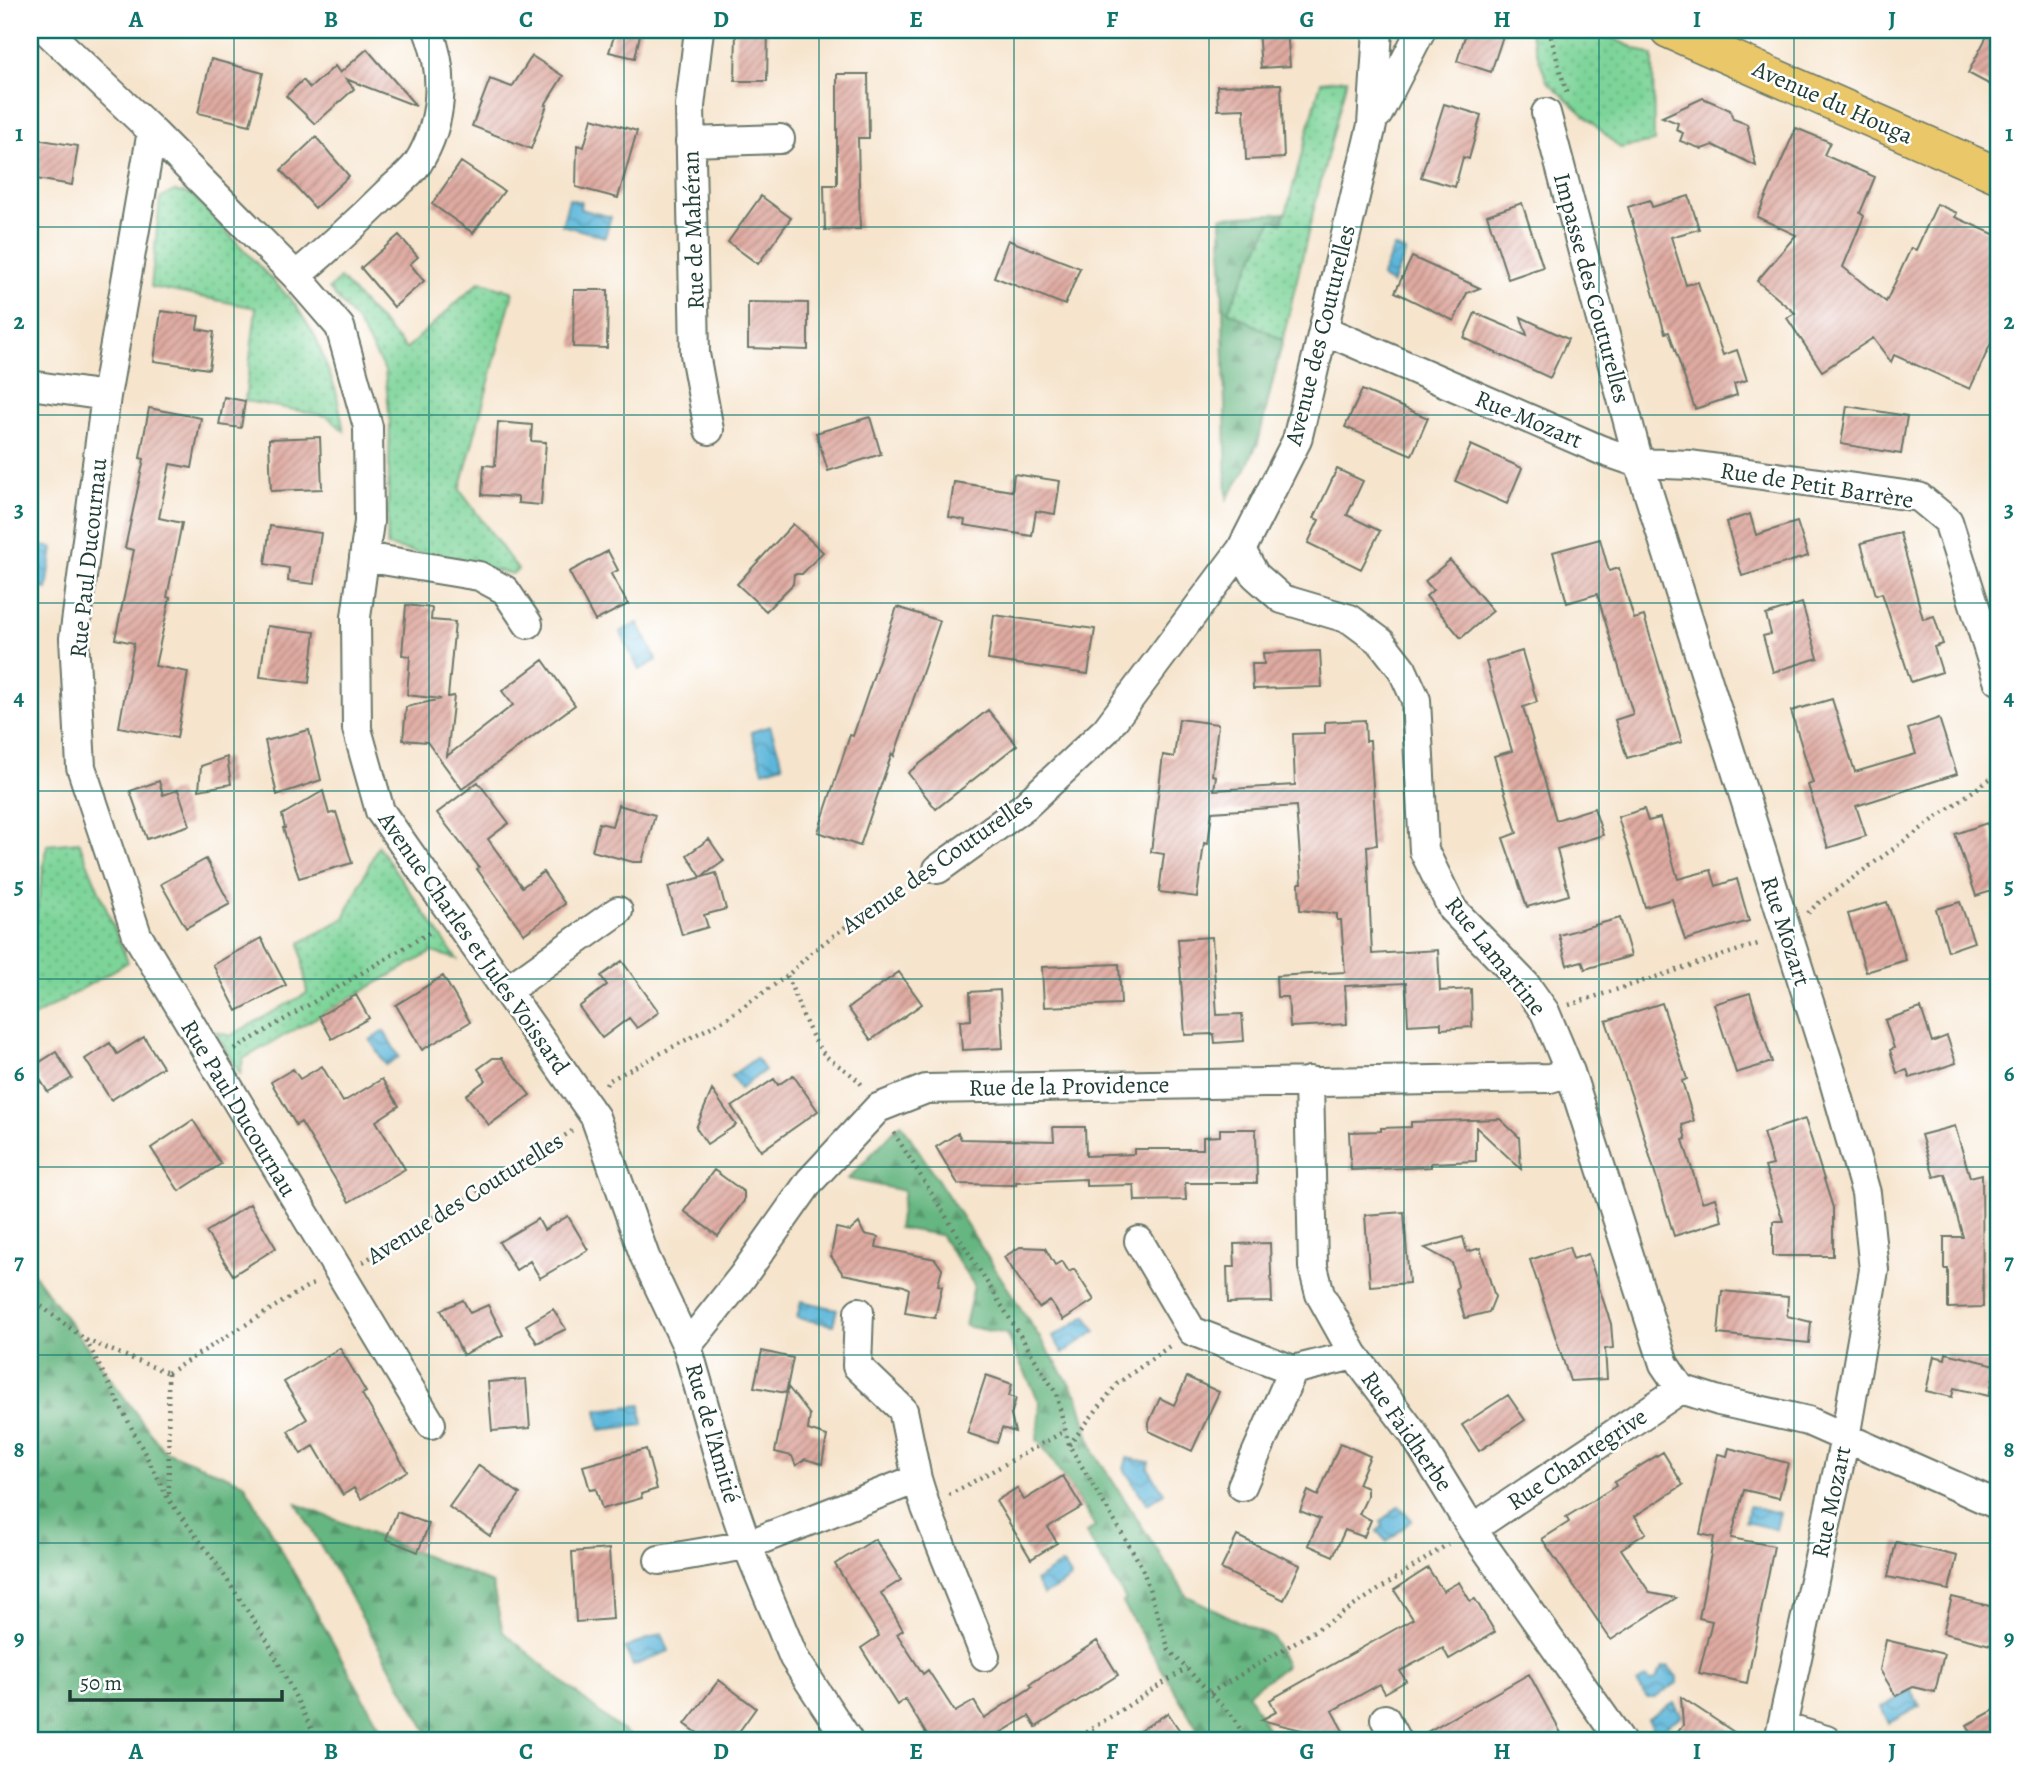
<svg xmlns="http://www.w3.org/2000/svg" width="2028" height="1770" font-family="Alegreya,serif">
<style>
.grass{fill:url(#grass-dots);stroke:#4e8866;stroke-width:2}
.forest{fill:url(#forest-firs);stroke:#427a5a;stroke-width:2}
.water{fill:url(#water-waves);stroke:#3e7a87;stroke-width:2}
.building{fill:url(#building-hatch)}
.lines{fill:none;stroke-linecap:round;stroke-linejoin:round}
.minor-casing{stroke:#6a7769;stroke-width:32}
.major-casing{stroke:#6a7769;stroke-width:38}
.path{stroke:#6a7769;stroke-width:4.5;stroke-dasharray:2 5;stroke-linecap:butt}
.minor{stroke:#fff;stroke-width:28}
.major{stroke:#eac769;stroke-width:35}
.grid{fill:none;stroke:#0f766e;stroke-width:2;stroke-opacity:0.55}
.labels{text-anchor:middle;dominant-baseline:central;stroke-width:5;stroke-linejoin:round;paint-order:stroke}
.street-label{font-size:24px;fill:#1f3d34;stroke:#fff}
.neatline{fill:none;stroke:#0f766e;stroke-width:2.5}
.grid-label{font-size:23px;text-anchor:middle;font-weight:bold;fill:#0f766e}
</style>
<defs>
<pattern id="grass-dots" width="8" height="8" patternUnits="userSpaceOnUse" patternTransform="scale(1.75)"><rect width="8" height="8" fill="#7dd499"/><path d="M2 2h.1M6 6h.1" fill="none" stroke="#66ad7e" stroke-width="1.8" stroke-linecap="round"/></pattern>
<pattern id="forest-firs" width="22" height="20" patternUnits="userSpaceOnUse" patternTransform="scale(1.75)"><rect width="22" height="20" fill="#66b681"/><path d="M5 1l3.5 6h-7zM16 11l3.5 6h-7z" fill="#53956a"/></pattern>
<pattern id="water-waves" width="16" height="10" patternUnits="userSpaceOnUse" patternTransform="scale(1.75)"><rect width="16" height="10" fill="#5cb6da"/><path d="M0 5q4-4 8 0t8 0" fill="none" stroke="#4b95b2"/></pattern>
<pattern id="building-hatch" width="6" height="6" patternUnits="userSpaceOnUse" patternTransform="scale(1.75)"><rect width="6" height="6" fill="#dfaaa1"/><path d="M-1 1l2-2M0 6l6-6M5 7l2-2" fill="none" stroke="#b48c84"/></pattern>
</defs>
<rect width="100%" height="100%" fill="#fff"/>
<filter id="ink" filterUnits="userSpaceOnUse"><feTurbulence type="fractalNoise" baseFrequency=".0143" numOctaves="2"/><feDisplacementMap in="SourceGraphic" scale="14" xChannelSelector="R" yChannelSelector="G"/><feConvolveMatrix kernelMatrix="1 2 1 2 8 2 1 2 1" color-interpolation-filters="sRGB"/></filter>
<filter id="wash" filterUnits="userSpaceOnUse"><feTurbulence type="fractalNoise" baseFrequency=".00686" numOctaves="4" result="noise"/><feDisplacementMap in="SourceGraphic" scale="28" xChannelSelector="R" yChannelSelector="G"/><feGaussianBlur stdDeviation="1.57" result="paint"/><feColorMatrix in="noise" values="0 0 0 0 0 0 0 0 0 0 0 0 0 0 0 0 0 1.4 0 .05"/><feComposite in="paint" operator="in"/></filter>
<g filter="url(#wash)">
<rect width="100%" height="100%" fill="#f6e4cc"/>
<path class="grass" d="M1529,30H1593L1653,56L1654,142L1620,148L1547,81Z
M1347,79L1311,220L1258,444L1227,498L1221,218L1286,213L1321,82Z
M174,191L192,195L295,304L315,336L336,391L344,431L327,416L245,401L256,308L151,287L160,199Z
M340,278L406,349L480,281L513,292L460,490L518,570L512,574L387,546L390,423L385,371L357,322L329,289Z
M79,842L128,962L30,1019V954L47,845Z
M378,846L457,959L432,952L243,1059L240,1074L215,1031L230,1036L307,993L300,943L344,918Z"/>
<path class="forest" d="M1285,213L1282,223L1272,220L1228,311L1283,340L1260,432L1247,467L1227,499L1221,217Z
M901,1123L1078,1397L1094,1452L1187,1596L1273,1638L1286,1666L1248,1693L1273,1740H1204L1122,1602L1126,1600L1086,1533L1095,1526L1047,1452L1037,1440L1040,1403L1006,1334L965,1326L974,1285L940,1235L898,1228L904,1191L848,1179Z
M30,1269L163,1450L244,1483L387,1740H30Z
M297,1504L492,1583L503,1632L612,1723L636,1740H432Z"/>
<path class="water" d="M569,199L581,202L580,209L611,217L605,237L562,225Z
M1394,247L1406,252L1392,284L1381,277Z
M32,544L53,548L47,589L30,586Z
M638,623L657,660L639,670L620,632Z
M770,726L783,765L763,771L751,732Z
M384,1031L399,1057L386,1065L370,1040Z
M756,1058L765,1070L740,1089L731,1076Z
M801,1301L837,1309L833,1325L797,1318Z
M1086,1316L1096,1331L1063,1353L1053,1337Z
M641,1405L643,1425L600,1430L597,1410Z
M1127,1458L1149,1462L1148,1468L1164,1493L1147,1504L1124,1469Z
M1399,1506L1412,1520L1387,1542L1377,1531L1383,1526L1381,1522Z
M1749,1506L1780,1513L1776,1529L1745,1522Z
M1061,1564L1064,1565L1071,1576L1070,1579L1044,1595L1035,1581Z
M662,1633L669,1651L633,1666L625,1648Z
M1668,1666L1677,1677V1683L1655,1698H1647L1637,1683L1646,1677L1649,1681L1655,1680L1663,1667Z
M1911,1690L1920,1706L1889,1723L1881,1708Z
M1674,1703L1682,1716L1656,1732L1648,1719Z"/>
<g id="blocks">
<path class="building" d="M616,30H641L635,58L609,52Z
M736,30H768L767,81H735Z
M1258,30H1287L1290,66L1261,68Z
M1467,30H1505L1491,72L1457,61Z
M1990,30H1998V89L1968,73Z
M367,49L416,106L346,79L354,89L315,124L286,96L303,80L310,88L335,66L340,73Z
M532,56L563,76L545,105H547L531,149L472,126L490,79L512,87Z
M211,59L263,73L250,125L198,113Z
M837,74H868L869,138H858L860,229L825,230L824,185H837Z
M1281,84L1284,158L1246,160L1244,109L1218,110L1217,86Z
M1703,98L1730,110L1733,119L1747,124L1756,166L1713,145L1702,149L1680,141L1683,133L1676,130L1678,123L1662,117Z
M1444,104L1481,115L1469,159L1463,157L1455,187L1421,177Z
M592,118L637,131L618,198L576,187L577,145L584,147Z
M1796,128L1830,142L1824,155L1875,177L1860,213L1864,216L1843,267L1886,302L1911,248L1916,250L1937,204L1957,213L1955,217L1998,236V328L1970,389L1894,355L1891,362L1873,338L1822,371L1787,318L1795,313L1757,281L1796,235L1757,217Z
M316,137L349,176L315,208L281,170Z
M30,138L78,146L72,185L30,178Z
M461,162L504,191L473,233L432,204Z
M761,196L791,218L758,264L728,242Z
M1689,196L1699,229L1671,237L1686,285L1698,282L1723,355L1737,350L1747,380L1734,384L1737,395L1695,409L1669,332L1665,333L1628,207L1650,200L1652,207Z
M1522,203L1543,267L1508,279L1487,215Z
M399,235L418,257L410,264L424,281L394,307L361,268Z
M1008,240L1080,268L1065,305L994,277Z
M1412,257L1480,288L1467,293L1454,321L1395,292Z
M574,290H608L607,348L573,347Z
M748,302L808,303V350L748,348Z
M161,311L199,316L197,329L214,332L209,369L154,361Z
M1475,313L1527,335L1521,317L1568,339L1550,378L1464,338Z
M1362,390L1428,418L1412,455L1345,427Z
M224,397L245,401L241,428L219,425Z
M1847,406L1907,416L1901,454L1841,444Z
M149,408L201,418L192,468L170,464L159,518L182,523L167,597L170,598L155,666L188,672L177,738L119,727L134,643L115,639L134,550L125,548L144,459L140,458Z
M870,417L881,454L828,471L816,433Z
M498,422L532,425L531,441L546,442L541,505L518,503V497L482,495L484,465L495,466Z
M320,437L322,489L271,491L269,439Z
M1471,445L1522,468L1507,504L1455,481Z
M1337,469L1363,481L1347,515L1380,531L1361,569L1308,543L1319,520L1314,518Z
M1014,474L1060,481L1055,514L1036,511L1032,536L964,525L965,520L949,517L954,482L1012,491Z
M1750,514L1756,535L1797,522L1808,556L1742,576L1726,522Z
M793,524L823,552L802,574H794L793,584L766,611L737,584Z
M270,526L321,533L314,584L288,581L289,568L265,564Z
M1900,533L1923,619L1934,616L1943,644L1934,647L1942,672L1911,682L1882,593L1876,595L1861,543Z
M1600,539L1609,571L1619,568L1634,619L1644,616L1682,742L1627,758L1615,720L1633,714L1597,594L1567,603L1553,552Z
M608,551L618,570L611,574L628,604L595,621L569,572Z
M1450,560L1493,611L1461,638L1426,596L1433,590L1425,581Z
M1802,603L1818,658L1773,672L1763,636L1771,634L1766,615Z
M406,605L432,608L431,620L455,622L448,697L454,696L447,756L513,705L502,691L543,660L575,705L462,789L427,742L403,740L406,707L441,699L407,695L410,656L402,655Z
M897,607L940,621L894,756L892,753L860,846L818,832L850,735L853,736Z
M994,615L1095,629L1088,674L988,660Z
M267,626L315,632L309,683L260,677Z
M1320,651L1322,687L1253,689L1252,664H1264L1263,653Z
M1522,651L1537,702L1523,707L1556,820L1594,808L1603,835L1557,849L1569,895L1527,907L1503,838L1517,833L1494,756L1512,751L1486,662Z
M1832,699L1855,772L1916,754L1908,729L1939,718L1957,774L1856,806L1866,836L1828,848L1808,785L1813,783L1791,711Z
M988,710L1017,745L936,809L908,773Z
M1179,719L1218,724L1212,775L1216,776L1214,790L1295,785L1293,734L1325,733V722L1365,720L1366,741H1370L1377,845L1367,846L1372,954L1438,950L1440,991L1471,989L1472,1027L1441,1029V1023L1408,1025L1406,983L1345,986L1347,1024L1290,1027L1288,997H1277L1276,976L1345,972L1341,920H1337V914L1300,910L1299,883H1302L1296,806L1212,812L1208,844L1204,843L1197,897L1159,892L1164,854L1151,852L1163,755L1174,757Z
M309,730L321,780L277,795L265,741Z
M227,757L231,784L199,790L201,766Z
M159,781L163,795L178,790L190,825L147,839L130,791Z
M478,782L509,823L488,839L522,887L543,872L565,904L524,934L477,869L479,867L437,813Z
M323,791L329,814L336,812L352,863L299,878L283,828H285L282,815Z
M618,805L655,815L642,862H633L592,851L599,823L612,826Z
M1644,809L1648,821L1660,818L1678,879L1711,870L1716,886L1737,879L1749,921L1685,940L1672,899L1645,907L1618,817Z
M1987,823L1998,857V889L1976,896L1955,834Z
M709,839L724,861L701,877L687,855Z
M206,859L230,904L186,928L161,884Z
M716,873L726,909L704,915L708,927L682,935L668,887Z
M1887,902L1906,960L1866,972L1848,914Z
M1960,902L1974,942L1948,951L1936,909Z
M1620,918L1631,956L1585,969L1582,961L1567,965L1559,935Z
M1212,937L1217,1015L1242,1014L1244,1041L1215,1043L1214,1034L1185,1035L1178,939Z
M261,938L286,985L237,1011L213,965Z
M622,961L659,1012L637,1028L629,1018L602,1038L579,1007L607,985L601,976Z
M1119,964L1121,1004L1044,1007L1042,967Z
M899,972L922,1004L871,1040L848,1008Z
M443,976L470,1022L422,1050L396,1005Z
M1000,990L1003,1048L962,1050L960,1021L971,1020L970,992Z
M1750,993L1772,1062L1736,1073L1714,1004Z
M356,995L369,1018L332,1039L319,1016Z
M1662,1003L1687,1079L1682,1081L1694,1121L1682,1125L1686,1139L1683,1140L1702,1202L1715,1198L1722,1221L1674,1236L1633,1100L1606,1021Z
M1921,1008L1932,1042L1947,1036L1956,1063L1910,1078L1907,1070L1897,1073L1890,1050L1894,1048L1885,1020Z
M144,1037L163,1067L111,1100L85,1059L110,1043L117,1054Z
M56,1052L72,1078L48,1092L32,1067Z
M493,1058H502L530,1095L489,1125L466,1095L486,1080L478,1069Z
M322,1066L343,1102L382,1079L399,1106L376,1121L405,1169L349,1202L301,1122L296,1125L271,1082L293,1069L300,1079Z
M793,1075L818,1111L761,1151L732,1107L774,1079L778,1085Z
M712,1090L736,1125L707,1144L696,1128Z
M1500,1119L1519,1137L1521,1169L1476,1127V1161L1431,1163V1167L1351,1170L1349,1132L1381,1131V1128L1411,1127V1122Z
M1805,1119L1833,1208V1256H1773V1221H1783L1765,1167L1773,1165L1763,1133Z
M193,1120L221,1164L179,1191L151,1148Z
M1955,1126L1970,1177L1982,1174L1983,1307L1948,1308V1269H1944V1237H1963L1945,1174L1934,1177L1921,1135Z
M1053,1127H1085L1086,1156L1134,1154V1149H1203V1137L1220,1136V1129H1256L1257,1183H1185L1186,1200L1135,1201L1134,1185L1086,1186V1179L1016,1182V1185L958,1184L936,1147L958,1133L961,1139L1054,1141Z
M714,1170L744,1192V1201L718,1236L684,1211Z
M250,1204L276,1248L233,1275L206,1232Z
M1404,1212L1409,1283L1370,1286L1365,1215Z
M568,1216L588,1250L540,1278L530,1261L516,1270L499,1242L538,1219L544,1230Z
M859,1223L864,1234L878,1237L876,1247L935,1259L942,1269L938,1285L942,1286L935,1318L905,1313L909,1289L904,1286L843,1274L831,1256L836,1228L850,1231Z
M1463,1237L1467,1252L1480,1248L1495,1297L1489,1312L1465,1318L1456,1290L1458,1286L1452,1263L1425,1248Z
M1270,1243L1272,1302L1228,1303L1227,1267H1235L1234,1244Z
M1020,1247L1045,1248L1055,1265L1062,1261L1069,1272L1074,1269L1094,1300L1063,1320L1050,1301L1039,1308L1004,1257Z
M1569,1247L1573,1259L1588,1254L1611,1324L1613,1348L1605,1349L1607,1379L1570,1381L1530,1260Z
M1722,1291L1788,1297L1787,1316L1811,1322L1809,1343L1718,1334Z
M463,1300L470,1313L488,1305L503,1335L463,1355L441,1310Z
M553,1309L566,1329L537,1343L526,1325Z
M340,1348L366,1392L362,1394L407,1471L361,1499L354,1488L343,1495L314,1446L301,1454L288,1431L307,1419L284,1382Z
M762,1351L793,1358L786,1393L754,1387Z
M1946,1353L1996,1365L1989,1396L1954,1388L1952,1397L1926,1391L1934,1356L1945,1359Z
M986,1375L1012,1384L1009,1396L1016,1398L1011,1415L1015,1432L1002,1428L997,1443L967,1433Z
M1187,1377L1219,1392L1192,1451L1149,1431V1422L1160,1398L1174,1405Z
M526,1379L530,1428L492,1431L488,1382Z
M788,1387L810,1415L808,1430L827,1436L822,1464L805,1459L796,1466L792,1456L775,1452Z
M1508,1395L1525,1420L1479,1451L1462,1425Z
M1340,1443L1370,1456L1358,1484L1367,1488V1497L1359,1514L1371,1520L1364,1537L1345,1530L1333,1556L1308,1545L1320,1519L1300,1511L1308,1491L1318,1496Z
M1729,1448L1788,1463L1779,1498L1744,1490L1731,1538L1774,1546L1747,1683L1699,1673L1712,1621L1699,1618L1714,1537L1700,1534L1718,1454L1727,1456Z
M646,1449L657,1489L641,1494L642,1498L602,1509L596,1489L590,1490L583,1466Z
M1663,1452L1683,1485L1635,1516L1646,1533L1621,1549L1650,1593L1676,1598L1611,1640L1542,1539L1569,1522L1566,1517L1616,1486L1614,1482Z
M479,1465L520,1494L490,1536L449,1507Z
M1063,1476L1082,1507L1048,1527L1057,1543L1031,1559L996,1501L1017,1488L1024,1500Z
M397,1512L429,1524L418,1552L386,1539Z
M1237,1536L1300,1565L1284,1600L1221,1569Z
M875,1539L901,1580L881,1593L903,1630L897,1634L923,1674L928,1670L955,1712L974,1701L984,1718L1032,1687L1030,1684L1097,1641L1118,1675L1036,1727L1029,1716L995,1736L998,1740H930L905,1699L897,1705L861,1648L879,1636L835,1564Z
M1896,1542L1957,1556L1949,1590L1888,1577Z
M609,1549L613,1619L576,1622L572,1552Z
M1428,1568L1443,1591L1459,1582L1470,1601L1475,1599L1495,1632L1449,1659L1443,1648L1400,1671L1406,1681L1385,1693L1380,1684L1332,1711L1348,1740H1317L1314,1733L1261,1720L1276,1712L1270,1700L1413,1619L1394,1590Z
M1952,1597L1998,1608V1647L1943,1633Z
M1886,1640L1944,1654L1935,1692L1913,1687L1896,1696L1880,1670Z
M1529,1674L1561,1733L1547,1740H1413Z
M719,1680L756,1708L733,1740H707L685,1724Z
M1681,1697L1746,1740H1672L1683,1725Z
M1998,1708V1740H1976L1967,1725Z
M1168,1713L1186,1740H1125Z"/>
</g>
</g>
<g filter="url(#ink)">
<use href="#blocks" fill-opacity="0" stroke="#6a7769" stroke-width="2"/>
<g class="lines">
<defs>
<path id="minor" d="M46,30L152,131L106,396L74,638L81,767L137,935L431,1424
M699,30L690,106L695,354L709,430
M1546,113L1639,463L1691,465L1919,497L1948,521L1998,680
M1378,114L1421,30
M152,131L296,276L340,327L368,427L369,522L356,617L357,729L380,811L595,1117L645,1257L687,1346L730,1496L747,1545L794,1658L848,1740
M690,142L780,139
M296,276C328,249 358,222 387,193C397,184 410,174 418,163C443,123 446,73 428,30
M1324,330L1601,450L1639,463L1833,1078L1866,1193L1874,1270L1845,1438L1779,1740
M30,385L106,396
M1241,550L1255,575L1282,599L1350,619L1381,642L1402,669L1416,700L1424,851L1453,910L1525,984L1545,1012L1570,1072L1664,1364L1681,1389L1719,1401L1808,1421L1998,1505
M364,557L479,576L505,590L528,624
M938,869L1025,806L1106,730L1241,550L1297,440L1372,125L1378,30
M506,991L618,911
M1309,1081L1313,1267L1320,1294L1354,1355L1413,1433L1472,1529L1620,1740
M1139,1241L1192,1331L1293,1370L1354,1355
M859,1312L857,1366L903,1410L917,1479
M687,1346L742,1277L810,1181L878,1108L926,1089L1550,1078L1570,1072
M1242,1486L1293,1370
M1472,1529L1681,1389
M659,1560L747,1545L917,1479L926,1508L985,1656
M1385,1719L1396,1740
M1782,1727L1826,1740"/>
<path id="major" d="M1668,30L1998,175"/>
</defs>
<use href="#minor" class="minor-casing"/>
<use href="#major" class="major-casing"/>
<path class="path" d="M1549,30L1567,95
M1808,913L1817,904L1998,773
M787,976C796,996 810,1041 826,1056C838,1067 854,1073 864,1088
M1569,1005L1761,943
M235,1049L432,931
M606,1085L608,1081L724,1020L787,976L813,951L872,907L916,881
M894,1133L1056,1393L1069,1445L1142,1567L1169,1650L1234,1718L1246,1740
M363,1262L572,1131
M30,1298L86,1340L169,1500L214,1560L268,1642L317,1740
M86,1340L168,1373
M168,1373L308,1286L317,1283
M168,1373L169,1498
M1069,1445L1117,1384L1171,1345
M949,1495L1065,1431
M1210,1693L1334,1619L1448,1544
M1074,1740L1187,1668"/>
<use href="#minor" class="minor"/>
<use href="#major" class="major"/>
</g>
</g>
<path class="grid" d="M234,30V1740M429,30V1740M624,30V1740M819,30V1740M1014,30V1740M1209,30V1740M1404,30V1740M1599,30V1740M1794,30V1740M30,227H1998M30,415H1998M30,603H1998M30,791H1998M30,979H1998M30,1167H1998M30,1355H1998M30,1543H1998"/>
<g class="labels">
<g class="street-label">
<text transform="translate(1833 102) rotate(24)">Avenue du Houga</text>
<text transform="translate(693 230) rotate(-92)">Rue de Mahéran</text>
<text transform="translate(1592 288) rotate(75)">Impasse des Couturelles</text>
<text transform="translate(1320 335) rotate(-76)">Avenue des Couturelles</text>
<text transform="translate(1529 419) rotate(23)">Rue Mozart</text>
<text transform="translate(1817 485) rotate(9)">Rue de Petit Barrère</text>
<text transform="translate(88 558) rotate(-84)">Rue Paul Ducournau</text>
<text transform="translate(937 863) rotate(-35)">Avenue des Couturelles</text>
<text transform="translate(1786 931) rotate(72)">Rue Mozart</text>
<text transform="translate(474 943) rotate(55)">Avenue Charles et Jules Voissard</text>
<text transform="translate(1496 956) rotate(51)">Rue Lamartine</text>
<text transform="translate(1069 1086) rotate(-1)">Rue de la Providence</text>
<text transform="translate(239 1108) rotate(59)">Rue Paul Ducournau</text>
<text transform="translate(465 1198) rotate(-32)">Avenue des Couturelles</text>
<text transform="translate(1407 1431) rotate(55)">Rue Faidherbe</text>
<text transform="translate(713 1433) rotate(74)">Rue de l'Amitié</text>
<text transform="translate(1577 1459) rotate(-34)">Rue Chantegrive</text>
<text transform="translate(1831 1502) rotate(-78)">Rue Mozart</text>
</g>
</g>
<rect width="2028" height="1770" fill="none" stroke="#fff" stroke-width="77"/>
<path d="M70 1690v10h212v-10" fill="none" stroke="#1f3d34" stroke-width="3.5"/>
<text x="80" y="1690" font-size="21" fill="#1f3d34" stroke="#ffffff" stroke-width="5" paint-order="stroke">50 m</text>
<rect x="38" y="38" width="1952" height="1694" class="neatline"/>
<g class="grid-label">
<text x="136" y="27">A</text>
<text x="331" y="27">B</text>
<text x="526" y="27">C</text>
<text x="721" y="27">D</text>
<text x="916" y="27">E</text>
<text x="1112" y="27">F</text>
<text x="1307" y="27">G</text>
<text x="1502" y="27">H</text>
<text x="1697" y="27">I</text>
<text x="1892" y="27">J</text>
<text x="19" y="141">1</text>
<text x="2009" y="141">1</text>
<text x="19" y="329">2</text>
<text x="2009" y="329">2</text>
<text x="19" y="517">3</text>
<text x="2009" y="517">3</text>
<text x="19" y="705">4</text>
<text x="2009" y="705">4</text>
<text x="19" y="893">5</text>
<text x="2009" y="893">5</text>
<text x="19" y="1081">6</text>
<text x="2009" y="1081">6</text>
<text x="19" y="1269">7</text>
<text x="2009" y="1269">7</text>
<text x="19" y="1457">8</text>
<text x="2009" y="1457">8</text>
<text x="19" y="1645">9</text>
<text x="2009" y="1645">9</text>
<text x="136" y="1759">A</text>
<text x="331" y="1759">B</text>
<text x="526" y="1759">C</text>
<text x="721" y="1759">D</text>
<text x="916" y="1759">E</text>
<text x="1112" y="1759">F</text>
<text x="1307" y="1759">G</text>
<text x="1502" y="1759">H</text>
<text x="1697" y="1759">I</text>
<text x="1892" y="1759">J</text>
</g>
</svg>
